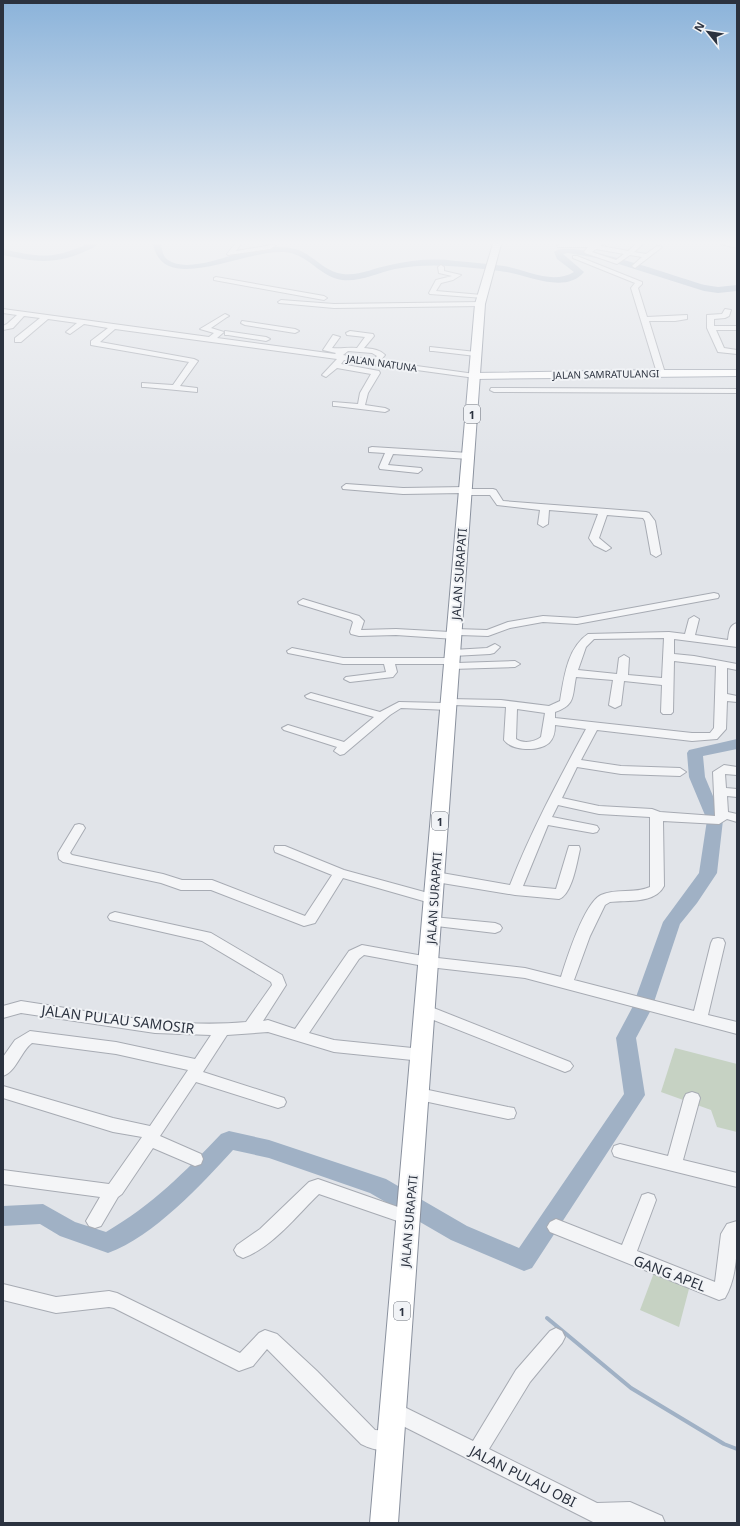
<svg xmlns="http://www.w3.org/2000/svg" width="740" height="1526" font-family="'Noto Sans',sans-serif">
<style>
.green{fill:#c6d2c3}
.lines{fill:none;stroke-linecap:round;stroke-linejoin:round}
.stream{stroke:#a0b1c5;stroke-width:4}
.river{fill:#a0b1c5;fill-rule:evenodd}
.minor-casing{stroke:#a7abb3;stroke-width:2}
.major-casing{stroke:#a2a8b3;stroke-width:2}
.highway-casing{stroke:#8a919e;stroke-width:2}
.minor{fill:#f4f5f7;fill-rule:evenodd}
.major{fill:#fff;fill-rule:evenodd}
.highway{fill:#fff;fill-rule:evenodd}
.labels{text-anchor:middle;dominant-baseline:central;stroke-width:4;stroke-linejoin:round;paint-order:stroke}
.far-street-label{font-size:10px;fill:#2b323f;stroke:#f1f3f6}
.shield{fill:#f1f3f6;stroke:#666c76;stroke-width:1}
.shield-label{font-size:11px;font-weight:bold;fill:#2b323f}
.street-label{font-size:12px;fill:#2b323f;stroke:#f1f3f6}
.near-street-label{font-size:14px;fill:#2b323f;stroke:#f1f3f6}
</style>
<rect width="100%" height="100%" fill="#e1e4e9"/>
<path class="green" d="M675,1048L737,1064V1132L717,1127L711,1110L661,1092Z
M655,1270L690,1285L679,1327L640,1310Z"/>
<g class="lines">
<path class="stream" d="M547,1318L631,1388L724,1444L737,1449"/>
<path class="river" d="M87,244H98C93,249 85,251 79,254C50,265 32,261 3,255V249C39,257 52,260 87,244Z
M153,244H161C162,250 163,257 168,260C188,274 232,254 253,249C265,247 278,246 290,248C311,250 322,272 343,274C359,276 374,268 390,265C411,260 434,258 456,261C472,262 488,264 504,266C527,270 552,285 574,272L557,259L554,252C570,237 681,279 705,285L718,287L737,285V291L718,293L704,291L603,259L568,253L563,254L584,272C566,294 529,276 506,272C495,270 484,269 473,268C447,265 421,264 395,269C377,273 360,282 342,280C322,277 312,260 294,254C256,241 164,301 153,244Z
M737,739V749L703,756L705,777L723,820L717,873L697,903L680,924L652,1008L636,1038L645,1095L532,1268L524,1271L451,1240L370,1193L269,1158L233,1150C201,1185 154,1236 108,1253L60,1236L40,1224L3,1226V1206L43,1204L75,1222L106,1232C152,1205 185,1172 221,1134L229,1131L269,1140L386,1179L467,1226L519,1248L624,1094L616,1038L632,1008L663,922L699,873L707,820L689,777L687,753L689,750Z"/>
<defs>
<path id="minor" d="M235,244H241L236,251L278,244L270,249L228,255L227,254Z
M560,244H602L601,246L628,251L636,244H643L634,252L646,254L657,246L662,247L635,268L632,266L642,257L630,255L617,264L585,253L584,252L588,247H558L557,246ZM596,249L624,254L616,260L592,252Z
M721,244H737V248Z
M573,256H577L642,282V284L638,288L647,317L687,315V319L675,321H649L665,373L664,375L657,373L631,288L635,283L573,258Z
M441,265L444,267V271L461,275L453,280L441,283L436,291L482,295L485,297L484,298L430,294L429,293L436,280L452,276L439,273L438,267Z
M216,277L324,296L327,298L324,300L214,280V278Z
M281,300L334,304L480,302L483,304L480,306L334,308L279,303L278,302Z
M3,309L209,337L214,333L200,329L225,314L229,316L227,317L211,328L224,332L217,338L335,354L336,353L323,350L333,335L340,337L332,348C341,349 348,347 357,348L365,337L347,335L346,333L350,331L373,334L374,336L364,348C372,349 379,349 385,355L380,361L475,374L479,376L475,378L344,360L341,364L379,371L380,373L368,393L365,405L385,408L389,410L385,412L336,406H333V402L358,404L360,393L371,374L337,368L326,377L322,375L337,359L115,329L100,342L194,359L198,361L180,386L197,388V392L145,387H142V383L173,385L189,362L91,345V341L108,328L84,324L70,334L66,332L77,323L48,319L21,342H15V338L40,318L24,316L13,328L3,330V326L7,324L17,315L3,313ZM348,351L372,353L377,356L373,360L343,355Z
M725,309L731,310L729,316L725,318L714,319V326H737V330H716L724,348L737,350V354L718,352L707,328V315L722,314Z
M242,321L295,329L299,331L295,333L245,325L241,323Z
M225,331L266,337L270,339L266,341L228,335H225Z
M430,347L476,352L480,354L476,356L433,351H430Z
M491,388L737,389V393L494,392L490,390Z
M372,447L469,453L473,456L469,459L393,454L388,465L421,468L422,470L418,473L380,469L379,467L385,453L369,452V448Z
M346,484L403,488L466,487L470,489H493L496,490L503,501L646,512L649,513L655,521L661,554L656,557L651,554L645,521L643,518L607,515L599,538L611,548L606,551L594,545L589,538L598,514L549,510L548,524L543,527L538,524L540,510L497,505L490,495H466L462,493L403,494L343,489L342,487Z
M714,593L718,594L719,596L718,598L577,624L543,622L510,628L488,636L460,635L459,638L455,639L396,635L359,636L351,634L350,632L353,622L351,620L299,604L298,602L303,599L359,616L364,621L361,630L396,629L450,632L451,630L455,629L487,630L508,622L543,616L577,618Z
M694,616L699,619L695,635L728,640C729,632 729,625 737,623V647L674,639V654L694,656L737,664V670L727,668V694L737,696V702L727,701L726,729L717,739L692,741L597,730L581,760L621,766L680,768L686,772L680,776L621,774L577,767L562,798L599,806L652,809L660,812L715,816L713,772L724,765L737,767V775L725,774L726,788L737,789V797L727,796L728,812L737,814V822L727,819L719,824L663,821L664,886C655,904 627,900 610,902L605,905L590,936L574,980L694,1011L711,943L713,939L718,938L723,939L725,943L708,1015L737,1022V1034L525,978L429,967L364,955L359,959L309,1033L334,1040L422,1049L427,1051L430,1055L427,1059L422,1061L334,1052L268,1032L227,1035L203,1072L284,1098L286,1102L284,1106L278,1108L196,1082L160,1136L201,1154L203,1159L201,1164L195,1166L153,1148L122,1194L118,1197L101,1226L95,1228L89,1226L86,1221L100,1197L3,1184V1170L109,1184L142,1137L113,1132L3,1098V1086L113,1118L150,1126L188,1070L116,1054L32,1043C21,1051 16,1072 3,1076V1057L15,1040L30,1031L116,1042L195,1059L211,1035L155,1033L21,1013L3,1018V1006L21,1001C95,1012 171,1029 246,1022L272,985L271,982L202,941L110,920L108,917L110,914L115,912L211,933L282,975L286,985L263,1021L268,1020L295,1029L349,951L362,945L429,957L525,968L561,977C567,958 584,903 601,895C616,888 635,894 650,887V817L599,814L558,805L552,817L593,825L597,826L599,829L597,832L593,833L548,825L523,886L556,889L568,849L569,846H579L580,849C577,862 572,895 559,899L515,895L436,882L431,880L429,877L431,874L436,872L510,885C532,829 558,781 586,729L555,725C555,732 554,738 549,743C538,752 512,751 504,740L506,707L454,705L453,709L449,710L401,708L390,715L344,754L340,755L334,751L337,747L284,730L282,728L288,725L344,742L374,717L307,698L305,696L311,693L380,712L399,702L444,703L445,700L449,699L501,700L549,706L560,701C564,678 567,648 588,634L669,632L685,634L689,619ZM664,638L662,678L628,675L629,658L624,655L619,658L617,674L578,670L586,647L594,639ZM674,661L716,666L714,728L710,733H692L555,718V712C576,705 572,696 576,677L613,680L609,705L615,708L621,705L624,681L662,685L661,712L663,714H671L673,712ZM517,709L545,713L541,737C535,742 523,744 516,739Z
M495,644L500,647L494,653L490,654L453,656L448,653L453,650L487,648Z
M292,648L343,658H453L457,659V663L515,661L520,664L515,667L452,669L448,668V664H395L397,672L393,677L350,682L344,679L346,677L386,672L384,664H343L288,653L287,651Z
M79,824L83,825L85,828L70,853L72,855L163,874L182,880H212L305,916L332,875L275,852L274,849L275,846H285L344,870L439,896L441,899L439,902L434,904L343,878L315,923L304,926L211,890H181L161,883L63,862L59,859L58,853L75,825Z
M433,917L495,923L500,925L502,928L500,931L495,933L428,925L426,922L428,919Z
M426,1005L570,1062L573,1066L570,1070L565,1072L560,1070L421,1015L419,1011L421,1007Z
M419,1088L508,1107L514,1108L516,1113L514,1118L508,1119L419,1100L413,1098L411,1094L413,1090Z
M692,1092L698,1094L700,1098L683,1160L737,1173V1187L620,1158L614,1156L612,1151L614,1146L620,1144L668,1156L684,1098L686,1094Z
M318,1179L415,1213L418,1218L415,1223L409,1225L319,1194C297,1215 273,1247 243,1258L237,1255L234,1250L237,1245L260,1229L309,1182Z
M648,1193L654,1195L656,1200L637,1251L715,1282L721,1234L727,1224L737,1221C737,1246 738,1276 725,1298L719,1300L550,1232L547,1227L550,1222L556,1219L622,1245L642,1195Z
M3,1284L56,1297L109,1291L117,1293L240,1353L259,1333L265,1330L277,1334L317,1371L375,1430L392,1431L399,1434L402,1441L399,1448C386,1453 373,1450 361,1444L267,1349L253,1366L239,1371L114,1308L109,1307L56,1313L3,1300Z
M556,1328L562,1331L565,1337L562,1343L530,1382L489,1449L597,1503L630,1502L662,1516L665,1523H595L387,1418L384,1411L387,1404L394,1402L473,1441L516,1370L550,1331Z"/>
<path id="major" d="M661,370H737V376L475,379L470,376L475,373Z"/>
<path id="highway" d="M493,244H501L485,304L398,1523H370L475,304Z"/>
</defs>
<use href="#minor" class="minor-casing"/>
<use href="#major" class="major-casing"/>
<use href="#highway" class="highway-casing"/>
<use href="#minor" class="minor"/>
<use href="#major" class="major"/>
<use href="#highway" class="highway"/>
</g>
<linearGradient id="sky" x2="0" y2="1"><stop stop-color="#8bb3da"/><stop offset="0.53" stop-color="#f2f3f5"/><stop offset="1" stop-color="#f2f3f5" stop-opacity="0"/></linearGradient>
<rect width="740" height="458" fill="url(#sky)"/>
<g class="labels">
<g class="far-street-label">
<text transform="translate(382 363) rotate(8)">JALAN NATUNA</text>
<text transform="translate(606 374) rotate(-1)">JALAN SAMRATULANGI</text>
</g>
<g class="shield">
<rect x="464" y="405" width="16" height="18" rx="3"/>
<rect x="432" y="812" width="16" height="18" rx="3"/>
<rect x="394" y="1302" width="16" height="18" rx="3"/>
</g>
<g class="shield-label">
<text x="472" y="414">1</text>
<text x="440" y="821">1</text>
<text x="402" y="1311">1</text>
</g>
<g class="street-label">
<text transform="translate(459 574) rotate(-86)">JALAN SURAPATI</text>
<text transform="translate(434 898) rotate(-86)">JALAN SURAPATI</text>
<text transform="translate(409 1221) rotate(-85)">JALAN SURAPATI</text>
</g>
<g class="near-street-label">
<text transform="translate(118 1019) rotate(7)">JALAN PULAU SAMOSIR</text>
<text transform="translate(670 1273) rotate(21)">GANG APEL</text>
<text transform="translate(523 1476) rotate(27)">JALAN PULAU OBI</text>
</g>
</g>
<rect width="740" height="1526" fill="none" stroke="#2b323f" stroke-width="8"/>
<g transform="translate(708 32) rotate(300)" stroke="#f1f3f6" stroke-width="3" paint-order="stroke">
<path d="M0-3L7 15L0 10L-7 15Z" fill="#2b323f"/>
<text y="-6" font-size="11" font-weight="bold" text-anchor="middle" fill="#2b323f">N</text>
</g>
</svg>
